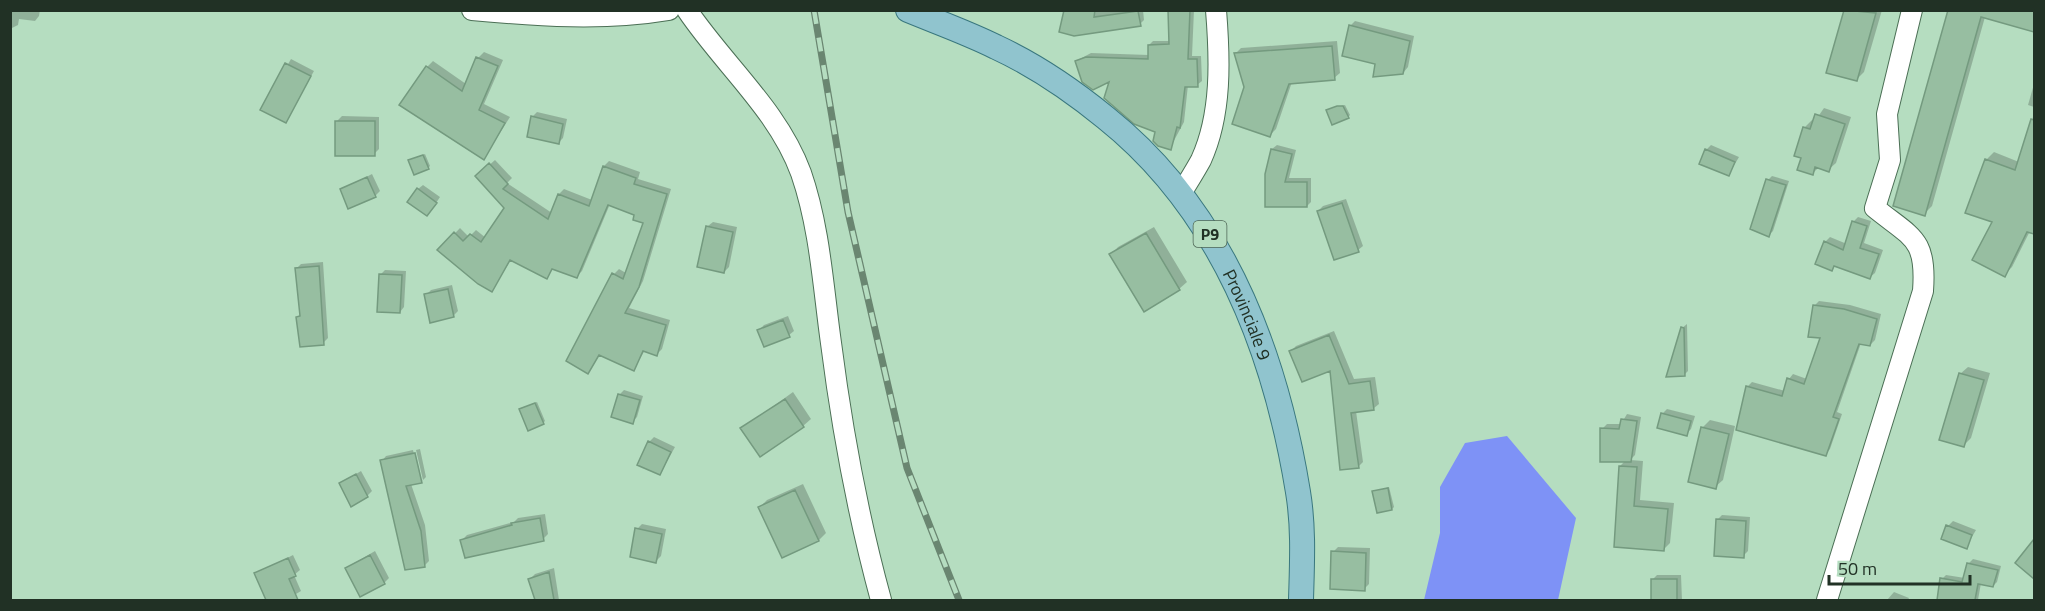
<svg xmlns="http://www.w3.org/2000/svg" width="2045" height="611" font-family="'Titillium Web',sans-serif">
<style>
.water{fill:#7e92f6}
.shadow{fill:#0003}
.building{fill:#97bea1;stroke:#749a7f;stroke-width:1.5}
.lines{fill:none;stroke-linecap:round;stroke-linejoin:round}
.minor-casing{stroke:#4b6f55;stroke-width:22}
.major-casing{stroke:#39777e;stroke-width:26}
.minor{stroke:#fff;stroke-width:20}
.major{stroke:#90c4ce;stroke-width:24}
.rail-casing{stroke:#6a8671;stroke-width:7}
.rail{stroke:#b5ddc0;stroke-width:4.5;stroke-dasharray:14;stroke-linecap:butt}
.labels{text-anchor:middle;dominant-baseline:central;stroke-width:5;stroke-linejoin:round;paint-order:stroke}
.shield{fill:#b5ddc0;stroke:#4d6554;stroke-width:1.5}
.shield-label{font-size:16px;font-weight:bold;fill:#213125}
.street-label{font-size:18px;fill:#213125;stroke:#b5ddc0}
</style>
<rect width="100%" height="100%" fill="#b5ddc0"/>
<path class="water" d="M1507,436L1576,518L1558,600H1424L1440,533V487L1465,443Z"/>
<path class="shadow" d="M10,10H40L39,16L35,21L19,19L18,25L10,29Z
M1066,10H1143L1144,20L1140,24L1074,34Z
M1169,10H1194L1192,56H1201L1202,81L1197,85H1188L1184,122L1170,148L1112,80L1076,61L1091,53L1149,55V45L1153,41H1171Z
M1845,10H1882L1864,72L1856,80Z
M1949,10H2034V31L1985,17L1932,206L1924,214Z
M1355,21L1414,36L1408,67L1403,73L1377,63L1350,26Z
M1337,41L1340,73L1334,78L1292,82L1276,129L1270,135L1245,87L1235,54L1241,48Z
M484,52L503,60L484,104L510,117L484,158L427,67L433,61L466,84L478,58Z
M291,59L314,71L286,121L262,109Z
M2034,84V107L2028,105Z
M1345,105L1350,115L1348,117L1329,109Z
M1824,108L1851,117L1836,163L1828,170L1819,167L1812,174L1803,157L1804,128L1812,120L1815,121Z
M537,112L567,119L563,138L558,143L532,117Z
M2034,114V233L2030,231L2012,267L2004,275L1986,160L1994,152L2019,162Z
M342,116L379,117V149L374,154L337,121Z
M1277,145L1296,150L1289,178H1311V202L1307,206H1266L1272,149Z
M1711,145L1739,157L1729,174L1706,150Z
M425,154L430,166L428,168L410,161Z
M495,160L512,178L507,183L552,213L559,194L564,189L592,200L604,166L609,161L640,172L638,179L671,189L643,281L629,308L670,320L662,349L657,354L645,350L634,369L600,354L588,372L614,274L619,269L626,273L644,222L636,214L610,204L582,271L577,276L554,268L546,277L511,260L492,290L439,250L460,228L469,237L476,230L486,238L506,208L477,176Z
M372,174L380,191L375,196L341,190Z
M1772,176L1789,181L1773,231L1769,235L1768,180Z
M423,185L440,197L432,209L418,189Z
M1346,199L1363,246L1358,250L1318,211L1323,206Z
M1858,217L1871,221L1864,243L1883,250L1875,273L1870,277L1836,265L1832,269L1825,242L1830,237L1847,244L1853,222Z
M713,222L737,227L729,267L724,272L699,266L708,226Z
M1154,227L1187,282L1179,289L1111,255L1118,247Z
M323,262L328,338L323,343L298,317L301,314L297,268L301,264Z
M385,270L406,271L404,307L400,312L380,275Z
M452,285L458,311L453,316L426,295L431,290Z
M1819,301L1850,305L1881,314L1875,340L1870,345L1861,343L1837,412L1842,414L1830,449L1826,454L1747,387L1752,382L1785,391L1789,379L1793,374L1807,379L1822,337L1814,306Z
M788,316L794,331L789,335L759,330L764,325Z
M1687,324L1688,371L1684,375L1682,328Z
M1334,331L1354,379L1375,377L1379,404L1374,408L1356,411L1363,462L1359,466L1331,369L1291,351L1296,346Z
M1968,367L1990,373L1971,438L1964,445L1960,374Z
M624,390L643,396L637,417L632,422L619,395Z
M793,392L811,419L803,426L742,429Z
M537,402L545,421L543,423L523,408Z
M1667,409L1695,416L1691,429L1686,434L1662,414Z
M1627,414L1641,417L1635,455L1630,460L1643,461L1640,500L1674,503L1670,543L1663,550L1615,545L1620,466L1626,460L1602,429L1607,424H1621Z
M1710,420L1735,426L1723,480L1715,487L1702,428Z
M654,437L675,447L660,474L649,442Z
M420,449L426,477L423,480L416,450Z
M413,450L420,480H423L411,484L425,525L429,561L424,566L382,461L386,456Z
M361,471L372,491L367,496L341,483Z
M803,484L826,533L819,540L783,556L760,507L767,500Z
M1389,487L1394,507L1392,509L1374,492Z
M545,514L548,534L543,539L462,540L467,535L514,522L518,518Z
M1722,515L1750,517L1748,551L1743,556L1717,520Z
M1953,521L1976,530L1966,547L1948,526Z
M642,524L666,529L661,556L656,561L637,529Z
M1338,547L1370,548L1369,584L1364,589L1333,552Z
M375,551L389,578L384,583L346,568Z
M293,555L300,570L294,575L301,591L286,600H268L256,574Z
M1973,559L2001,566L1997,582L1993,586L1981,583L1978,600H1938L1942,579L1946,575L1965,578L1968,564Z
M554,568L559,600H537L530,579L535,574Z
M1657,575H1681L1682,600H1653L1652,580Z
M1894,592L1909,598L1908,600H1887Z"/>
<path class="building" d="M1064,10H1095L1094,17L1138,11L1141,26L1074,36L1059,32Z
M1168,10H1190L1188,59H1197L1198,87H1185L1180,128L1177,127L1171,150L1158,146L1153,141L1155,132L1134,124L1104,98L1109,82L1093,90L1082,82L1075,61L1086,57L1148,59V45L1169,44Z
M1844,10L1876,13L1857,81L1826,73Z
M1948,10H2034V32L1981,17L1925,216L1893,206Z
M1349,25L1410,41L1403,74L1373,77L1375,64L1342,56Z
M1332,46L1335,80L1289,84L1270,137L1232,124L1244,87L1234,53Z
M476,57L498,66L479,110L505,123L484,160L399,105L426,66L462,91Z
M285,63L311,76L286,123L260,110Z
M1337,106H1343L1349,118L1332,125L1326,110Z
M1815,114L1845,124L1829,172L1815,167L1813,175L1797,170L1801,158L1794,156L1803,127L1810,129Z
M531,116L563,124L559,144L527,137Z
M2031,119L2034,120V234L2027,232L2005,277L1972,260L1992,222L1965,213L1985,159L2015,170Z
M335,121H375V156H335Z
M1271,149L1292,154L1285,182H1307V207H1265V174Z
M1705,149L1735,162L1729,176L1699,164Z
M423,155L429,169L414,175L408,160Z
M489,163L508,184L503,189L548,219L558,194L589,206L603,166L636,178L634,184L667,194L639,287L625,313L666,325L657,356L643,351L634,371L599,355L588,374L566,361L612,273L623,279L643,223L633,220L634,215L608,205L577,278L552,269L547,279L510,260L492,292L478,284L437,250L454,232L463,241L470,234L481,242L504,208L475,176Z
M367,177L376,197L348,209L340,189Z
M1766,179L1786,185L1769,237L1750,229Z
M417,188L437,203L427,216L407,202Z
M1342,203L1359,252L1334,260L1317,211Z
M1852,221L1867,226L1860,248L1879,254L1870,279L1834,266L1832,271L1815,264L1824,241L1843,250Z
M706,226L733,232L724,273L697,267Z
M1146,233L1180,290L1144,312L1109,254Z
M319,266L324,345L300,347L296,317L300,316L295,268Z
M379,274L402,275L400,313L377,312Z
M448,289L454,317L430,323L424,294Z
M1813,305L1844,309L1877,319L1870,346L1859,344L1833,417L1839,419L1826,456L1736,430L1746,386L1782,396L1787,378L1804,384L1820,338L1808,337Z
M783,320L790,337L764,347L757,330Z
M1681,327L1684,328L1685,376L1666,377Z
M1329,335L1349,384L1370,381L1374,410L1351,413L1359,468L1340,470L1330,371L1302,382L1289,351Z
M1959,373L1984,380L1964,447L1939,440Z
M618,394L640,400L633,424L611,417Z
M785,399L804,427L760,457L740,428Z
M535,403L544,424L528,431L519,409Z
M1661,413L1691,421L1687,436L1657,428Z
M1621,419L1637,421L1631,462H1600V428L1619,429Z
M1701,427L1729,434L1716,489L1688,482Z
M648,441L671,452L660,475L637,465Z
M415,453L422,483L406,486L421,531L425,567L405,570L380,460Z
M1619,466L1637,467L1634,506L1668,509L1664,551L1614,547Z
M356,474L368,497L351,507L339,483Z
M1388,488L1392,510L1377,513L1372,491Z
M795,490L819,541L782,558L758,507Z
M540,518L544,541L465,558L460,540L512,525L511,523Z
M1716,519L1746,521L1744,558L1714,556Z
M1946,525L1972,535L1967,549L1941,539Z
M635,528L662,534L656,563L630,557Z
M2034,539V579L2015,563Z
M1331,551L1366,553L1365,591L1330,589Z
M370,555L385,584L360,597L345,568Z
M288,558L296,576L289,579L298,600H266L254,573Z
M1967,563L1998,570L1993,587L1978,584L1975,600H1937L1940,578L1962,582Z
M549,572L554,600H535L528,579Z
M1651,579H1677V600H1651Z"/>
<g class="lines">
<defs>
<path id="minor" d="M472,10C537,16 604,21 669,10
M687,10C724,65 778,110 801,173C820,228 823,286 831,343C842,429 858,516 881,600
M1182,192C1188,182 1195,171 1201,160C1222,114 1220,59 1216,10
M1827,600L1923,291C1927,238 1912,238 1875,208L1890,160L1887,114L1912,10"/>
<g id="major">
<path id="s1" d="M908,10C937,22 968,33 996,47C1035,65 1073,91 1106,118C1221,210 1275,350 1298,492C1304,528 1302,564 1301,600"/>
</g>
</defs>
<use href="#minor" class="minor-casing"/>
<use href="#major" class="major-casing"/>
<use href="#minor" class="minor"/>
<use href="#major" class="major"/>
<defs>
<path id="rail" d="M814,10L848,212L907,468L959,600"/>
</defs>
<use href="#rail" class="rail-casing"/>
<use href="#rail" class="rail"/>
</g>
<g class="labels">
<rect class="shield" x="1193.5" y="221" width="33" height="26" rx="4.5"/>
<g class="shield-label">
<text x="1210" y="234">P9</text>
</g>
<g class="street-label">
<text stroke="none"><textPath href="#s1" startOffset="472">Provinciale 9</textPath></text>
</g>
</g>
<rect width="2045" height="611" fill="none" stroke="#213125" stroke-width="24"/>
<path d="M1829 575v9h141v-9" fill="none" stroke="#213125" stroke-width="3"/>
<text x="1838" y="575" font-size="18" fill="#213125" stroke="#b5ddc0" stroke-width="4.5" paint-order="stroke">50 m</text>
</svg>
